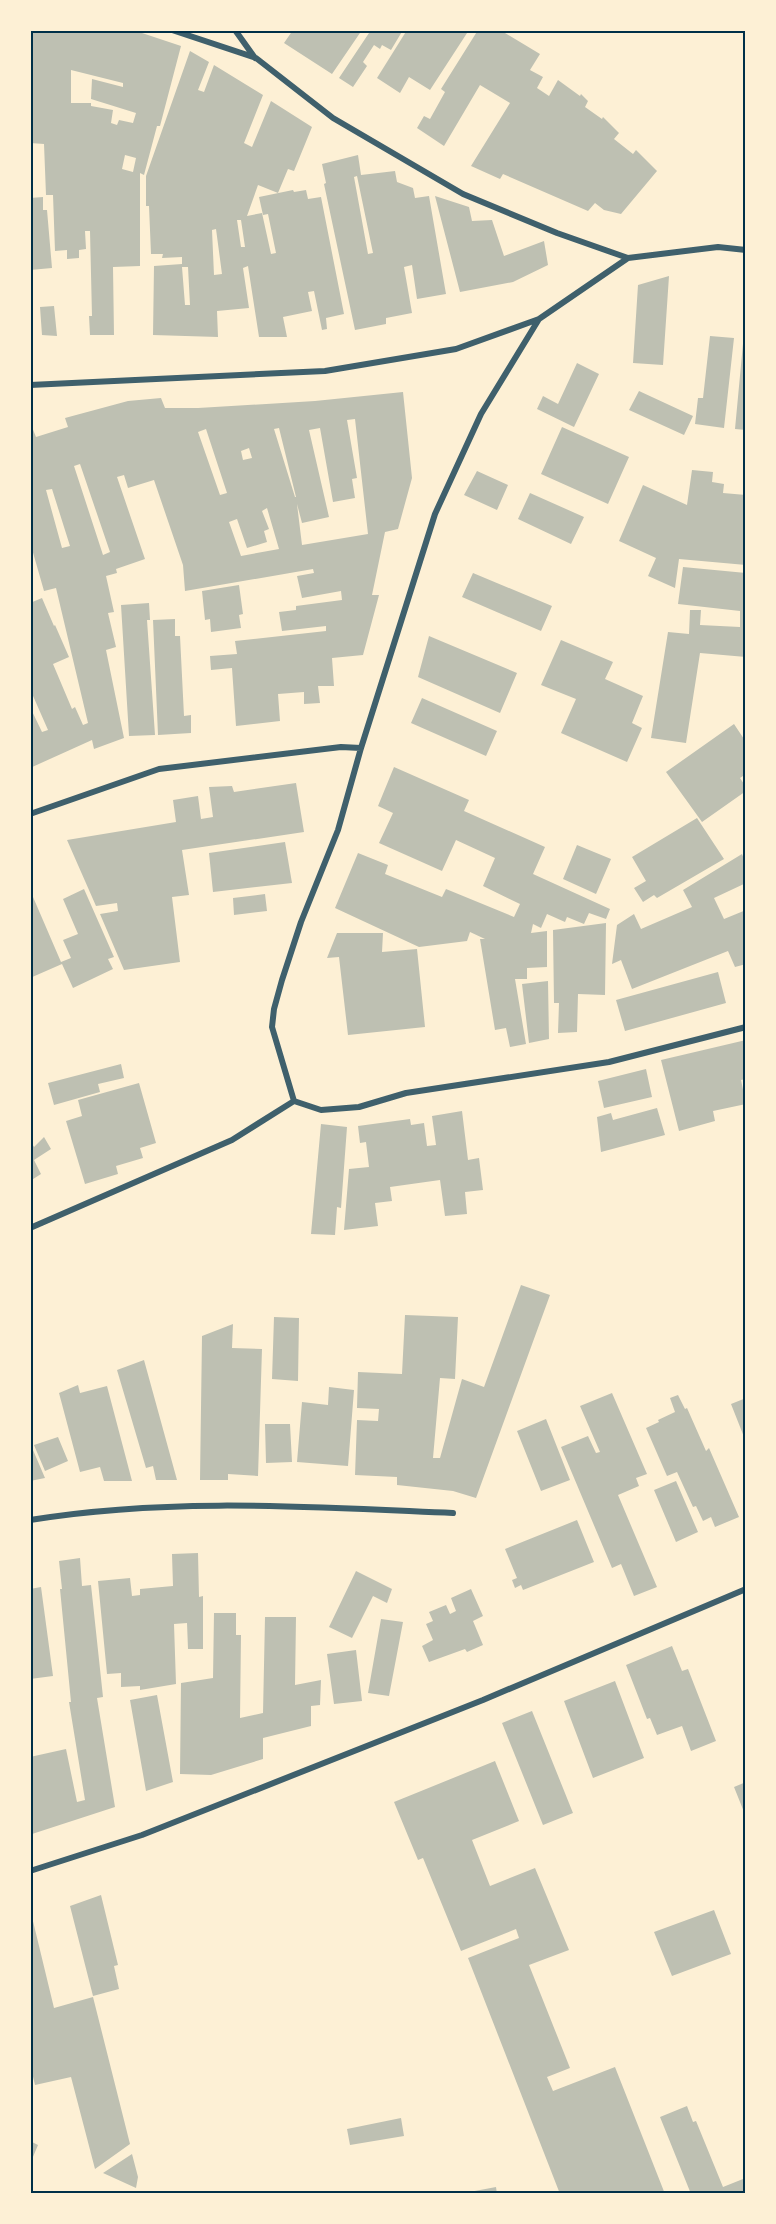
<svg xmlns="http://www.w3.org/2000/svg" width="776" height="2224" font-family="Rubik,sans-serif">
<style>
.building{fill:#bec0b2;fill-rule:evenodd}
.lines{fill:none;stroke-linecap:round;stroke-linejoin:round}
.minor{stroke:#3f606c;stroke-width:6}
.neatline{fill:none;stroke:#003049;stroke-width:2}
</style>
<rect width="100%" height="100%" fill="#fdf0d5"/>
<path class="building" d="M30,30H133L181,46L160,126H157L144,175L140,173V266L113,267L114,335H90L89,316H92L90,231H85L86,249L79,250V258L67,259V250L55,251L53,195H46L44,144L30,143ZM71,70L123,83V87L92,79L91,99L136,113L133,123L119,120L117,125L111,123L113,110L91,106V103H71ZM125,155L136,158L133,172L122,169Z
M293,30H362L332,74L284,43Z
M371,30H403L391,50L382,45L380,49L374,45L363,62L367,66L353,87L339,78Z
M407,30H469L430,90L409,77L400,93L377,78Z
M478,30H500L540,54L530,70L543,77L537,88L549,96L558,80L580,96L581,94L588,101L585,107L602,119L603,117L619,133L614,139L633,154L636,150L657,171L621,214L604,210L595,203L588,211L503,174L500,179L471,166L510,103L480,85L444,146L417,128L424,116L430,119L445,92L441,89Z
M190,51L209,62L198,90L204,92L214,65L263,95L244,143L252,147L271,101L312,127L294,171L288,169L278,193L258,185L247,216L262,213L271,254L276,253L268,214L263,215L259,197L293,190L294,192L306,190L308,199L321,197L344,314L326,318L327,329L322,330L314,291L308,292L312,311L283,317L287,337H259L248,266L243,268L249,308L217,311L218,337L153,335L154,266L182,264V257L162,258L163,254H151L149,206H146V176ZM237,220H241L245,247H241ZM216,229L222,274L214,275L212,230ZM182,267H188L190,305H185Z
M358,155L361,175L395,171L397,182L413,188L415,198L429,196L446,294L417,299L412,265L404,267L412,313L386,318V324L355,330L324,184L326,183L322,164ZM357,176L373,253L368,254L354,177Z
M435,196L469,207L472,221L492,220L504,256L544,241L548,265L513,282L460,292Z
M43,197V210H47L52,268L30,270V198Z
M669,276L663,365L633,363L638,285Z
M54,306L57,336L42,335L40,307Z
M744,333H746V430L735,429Z
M710,336L734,338L724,428L695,424L698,398H703Z
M577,363L599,374L574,427L537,409L543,396L558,404Z
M639,391L693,416L684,435L629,410Z
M403,392L412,478L398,529L385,532L372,595H379L363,655L332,658L334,686H318L320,703L304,704V692L278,694L280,721L236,726L232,668L211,670L210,656L237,654L235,641L326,631V626L282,631L279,612L296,610V606L342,600L341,591L302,598L297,576L314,573L313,569L185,591L183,565L154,480L128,488L124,475L117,477L145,559L116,569L117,573L106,576L114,612L108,613L116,647L106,650L124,738L94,749L92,740L30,768V707L42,732L48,730L30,689V603L42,598L54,626L55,625L69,657L53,664L72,709L75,707L83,725L88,723L56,588L44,591L30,542V422L36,437L68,427L65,418L128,401L161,398L165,408H198L315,401ZM355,419L368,534L302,545L297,504L302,523L329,517L309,430L320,428L333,502L355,498L352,479L357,478L347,420ZM279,428L296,497H295L274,429ZM206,429L227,493L220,495L198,432ZM249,448L252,458L243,460L241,451ZM80,464L110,552L103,555L74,466ZM52,489L70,546L62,548L46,490ZM267,508L279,549L241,556L229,522L237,519L247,548L267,542L264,531L269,529L262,511Z
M562,427L629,457L608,504L541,474Z
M692,470L713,472L712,482L724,484L723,493L746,495V565L679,559L675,588L648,576L656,558L619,541L643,485L687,505Z
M477,471L508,485L497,510L464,495Z
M530,493L584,517L571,544L518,519Z
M683,567L746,573V657L700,653L686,743L651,738L668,632L689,634L690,610H701L700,625L740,627V611L678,604Z
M473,573L552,606L541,631L462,597Z
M239,585L243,614L239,615L241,628L211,632L210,619L205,620L202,591Z
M149,603L150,620H147L155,735L129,736L121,605Z
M175,619V636H180L184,716L191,715V733L158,735L153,620Z
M429,636L517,673L500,713L418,677Z
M561,640L613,662L605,679L643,696L632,723L642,728L627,762L561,733L576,699L541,685Z
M422,698L497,731L486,756L411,723Z
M734,724L746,742V774L740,778L746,787V791L702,822L666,772Z
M394,767L469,800L464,811L545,847L533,874L610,909L606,919L589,913L584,924L567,917L565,922L547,914L541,928L533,924L531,933L547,931V967L527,968V979H515L526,1044L510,1047L506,1028L495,1030L480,939H485L470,932L467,941L419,947L335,908L358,853L388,865L385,874L442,897L446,889L514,917L520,904L483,886L495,858L456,840L442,871L379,843L393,813L378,806Z
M296,783L304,832L182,850L189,895L172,897L180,962L124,970L100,914L118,911L117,903L96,906L67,840L176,822L173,800L198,796L201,819L213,817L209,787L232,786L234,792Z
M697,818L724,859L657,898L654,895L643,902L634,888L646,881L632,857Z
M285,842L292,883L213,892L209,853Z
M577,845L611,859L596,894L563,879Z
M742,854L746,864V883L714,898L724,919L746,910V964L735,967L728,951L632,989L621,960L612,964L617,925L634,914L641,929L692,907L683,890Z
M84,889L114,957L108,959L113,969L73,988L62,964L30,978V890L61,962L71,958L63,940L78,934L63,899Z
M265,894L267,911L234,915L233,898Z
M606,923L605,995L578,994L577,1032L558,1033L559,1003H554L553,930Z
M337,933H383L382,952L417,949L425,1027L348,1035L339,957L327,958Z
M718,972L726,1003L625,1031L616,1000Z
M548,981L549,1039L529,1043L522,984Z
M746,1040V1079L741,1080L746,1104L713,1111L715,1121L679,1131L661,1060Z
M121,1064L124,1078L98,1084L100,1092L54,1105L48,1083Z
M646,1069L652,1097L604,1108L598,1081Z
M139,1083L156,1143L140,1148L143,1158L116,1166L118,1174L85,1184L66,1121L82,1116L78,1100Z
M657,1108L665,1135L601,1152L597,1117L611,1113L613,1120Z
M462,1111L468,1160L479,1158L483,1190L465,1192L467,1214L445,1216L440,1180L390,1187L392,1201L375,1203L378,1226L344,1230L349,1169L369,1167L366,1142L360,1143L358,1126L410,1119L411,1125L424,1123L427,1146L436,1145L432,1116Z
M321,1124L347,1127L341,1208L337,1207L335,1235L311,1234Z
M44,1137L51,1149L34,1160L41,1174L30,1181V1140L34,1147Z
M521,1285L550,1295L476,1498L453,1491L397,1485V1477L355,1475L357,1420L378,1421L379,1409L357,1408L358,1372L402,1374L405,1315L458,1317L455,1379L440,1378L433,1458H440L462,1379L484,1387Z
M274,1317L299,1318L298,1381L272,1379Z
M233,1324L232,1348L262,1349L258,1476L228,1474V1480H200L202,1336Z
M144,1360L177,1480H156L153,1466L146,1468L117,1370Z
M78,1385L80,1393L107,1386L132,1481H104L100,1467L80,1472L59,1393Z
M329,1387L354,1390L348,1466L297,1462L302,1402L328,1405Z
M612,1393L647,1474L636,1478L639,1486L618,1495L657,1587L634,1596L621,1564L612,1568L561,1447L588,1436L596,1453L600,1452L580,1406Z
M678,1395L685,1409L687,1408L706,1451L709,1448L739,1517L715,1527L711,1517L703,1521L696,1506L693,1507L677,1472L667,1476L646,1428L659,1422L658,1420L675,1412L670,1398Z
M746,1398V1442L731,1404Z
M546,1419L570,1480L541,1491L517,1431Z
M265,1424H290L292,1462L266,1463Z
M58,1437L68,1461L45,1471L34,1445Z
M30,1443L45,1478L30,1481Z
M676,1481L698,1532L676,1542L654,1490Z
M577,1520L594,1562L523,1590L521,1585L515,1588L512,1580L517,1578L505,1549Z
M198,1553L199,1597L203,1596V1649H188L187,1623L174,1624L176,1684L140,1690V1686L121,1687V1673L107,1674L98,1581L130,1578L132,1596L140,1595V1589L173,1586L172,1554Z
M80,1558L82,1586L91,1585L103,1697L97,1698L115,1807L32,1834L30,1823V1757L66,1749L77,1802L85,1800L69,1702H71L60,1589H62L59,1561Z
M356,1571L392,1589L387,1603L373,1596L352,1638L329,1627Z
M41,1587L53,1676L30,1679V1589Z
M471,1589L483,1616L473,1621L483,1645L467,1652L465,1649L429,1662L422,1646L433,1640L426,1624L433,1621L429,1612L446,1605L450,1614L456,1611L451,1598Z
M214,1613H236V1635H241L240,1718L263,1713L265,1617H296L295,1685L321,1680L320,1705L311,1706V1726L263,1738V1759L211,1775L180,1774L181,1683L213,1678Z
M381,1619L403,1622L389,1696L368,1693Z
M672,1646L682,1671L688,1669L716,1741L691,1751L682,1726L657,1735L650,1718L647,1719L626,1665Z
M356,1650L362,1701L334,1704L327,1654Z
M615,1681L644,1758L593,1778L564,1701Z
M157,1695L173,1782L146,1791L130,1700Z
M532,1711L573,1813L543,1825L502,1723Z
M495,1761L519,1821L472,1840L490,1886L535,1868L569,1950L529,1965L570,2068L547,2077L553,2091L615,2067L665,2194H560L468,1958L519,1938L516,1929L461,1951L423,1858L418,1860L394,1802Z
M746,1782V1817L734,1787Z
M101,1895L118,1965L114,1966L119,1989L93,1996L70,1906Z
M714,1910L731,1954L672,1976L654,1932Z
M32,1917L54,2008L93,1997L130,2144L95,2169L71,2077L35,2085L30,2064V1918Z
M687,2106L693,2122L696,2121L723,2187L743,2179L746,2194H691L660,2117Z
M401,2118L404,2136L350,2145L347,2129Z
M30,2141L38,2145L30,2164Z
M132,2154L138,2177L136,2188L103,2173Z
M496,2187L497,2194H464V2193Z"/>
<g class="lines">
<path class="minor" d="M172,30L256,58L333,118L463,194L557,233L628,258
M235,30L255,58
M539,319L481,414L435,514L361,748L338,830L301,922L282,980L274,1009L272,1027L294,1101L321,1110L359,1107L406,1093L609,1062L746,1027
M30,385L325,371L456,349L539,319L628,258L718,247L746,250
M30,814L159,769L341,747L361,748
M30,1228L232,1140L294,1101
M30,1520C169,1497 313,1507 453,1513
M30,1871L142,1835L483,1700L746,1589"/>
</g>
<rect width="776" height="2224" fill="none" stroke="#fdf0d5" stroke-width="63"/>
<rect x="32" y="32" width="712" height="2160" class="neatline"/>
</svg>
